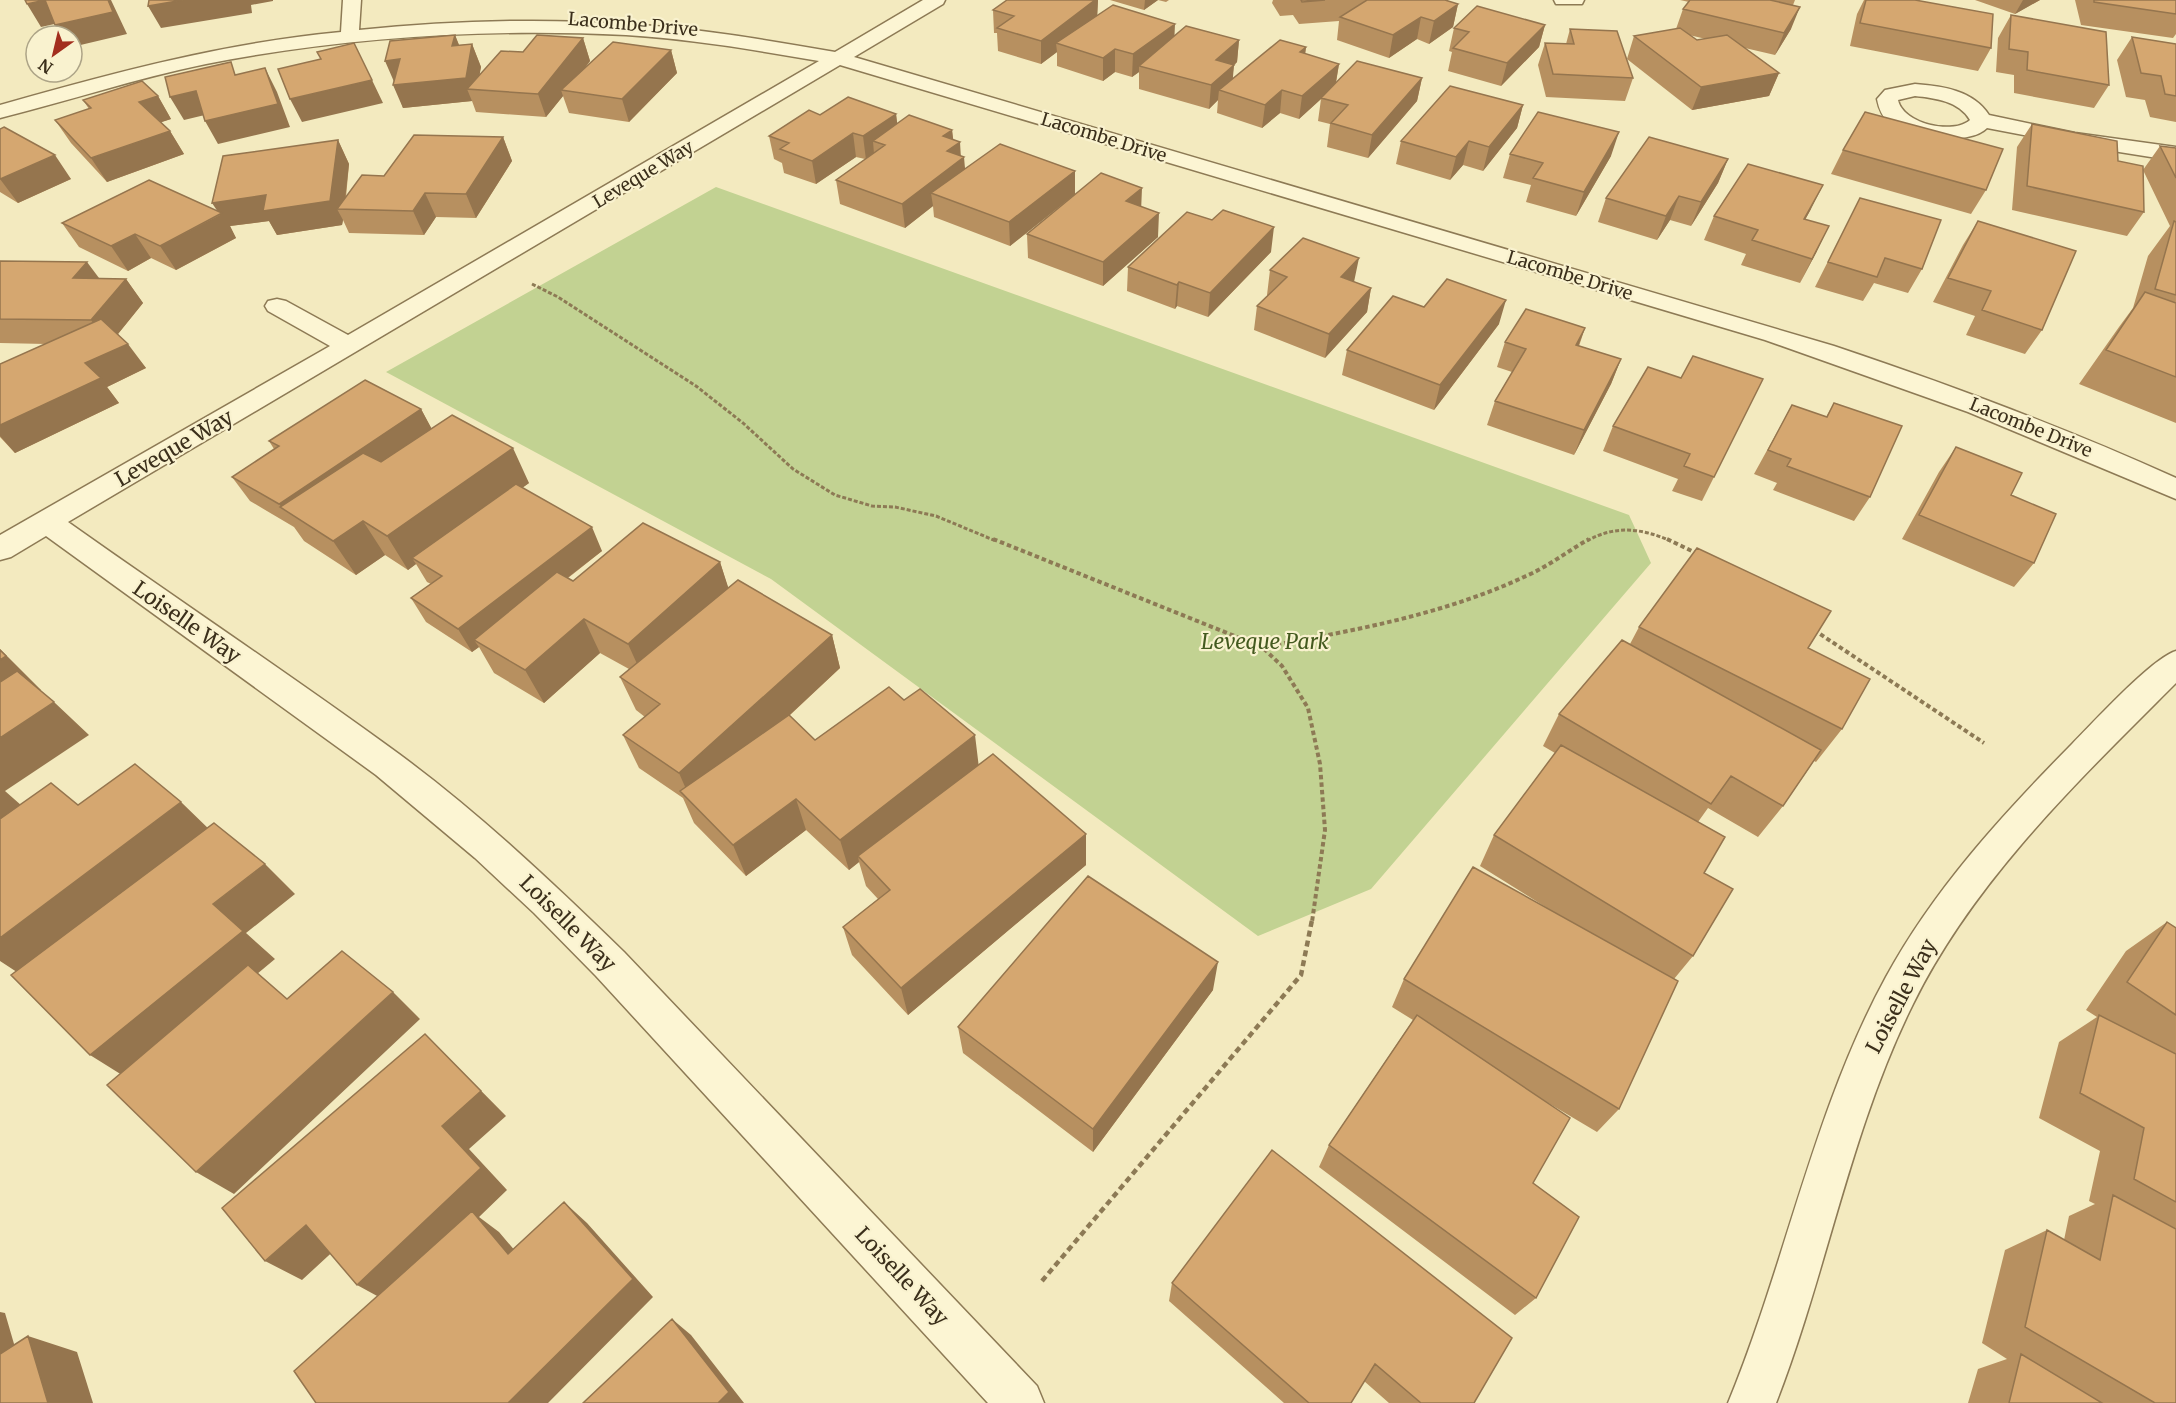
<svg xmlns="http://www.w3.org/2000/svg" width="2176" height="1403" font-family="Merriweather,serif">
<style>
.green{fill:#c2d292}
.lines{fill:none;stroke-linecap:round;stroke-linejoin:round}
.minor-casing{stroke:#8d7a55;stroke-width:3}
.path-far2{stroke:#8d7a55;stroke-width:3;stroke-dasharray:4 2;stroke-linecap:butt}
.path-far1{stroke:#8d7a55;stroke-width:4;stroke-dasharray:4.5 3;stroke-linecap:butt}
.path{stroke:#8d7a55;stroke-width:4.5;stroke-dasharray:6 4;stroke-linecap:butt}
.minor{fill:#fcf5d3;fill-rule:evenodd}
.wall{fill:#b79060;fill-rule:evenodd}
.shaded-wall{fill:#95754e}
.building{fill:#d5a770;stroke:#95754e;stroke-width:1.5}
.labels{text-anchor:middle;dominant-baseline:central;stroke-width:4.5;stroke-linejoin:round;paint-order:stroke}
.far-street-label{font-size:18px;fill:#3b2f1b;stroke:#f9f2cf}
.street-label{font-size:21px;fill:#3b2f1b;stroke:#f9f2cf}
.park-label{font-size:21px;font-style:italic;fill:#445a1f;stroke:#f9f2cf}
</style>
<rect width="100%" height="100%" fill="#f3eabf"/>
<path class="green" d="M716,187L1629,515L1651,563L1371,889L1258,936L771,579L386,372Z"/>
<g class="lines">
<defs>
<path id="minor" d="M343,0H361L359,30C448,21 538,18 627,24C697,28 766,40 835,52L923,0H945L943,4L854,57L1834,346C1950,385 2064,427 2176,478V499L1968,412L1765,340L840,65L68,522C178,600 291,675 399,754C479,813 552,882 624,952L1037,1386L1044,1403H988L596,976L534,913L475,858L376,775L46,536L11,557L0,560V535L330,346L268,311L265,306L268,301L277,299L286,301L348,335L819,61C755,50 691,39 626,35C485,28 344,37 206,64C136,78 69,101 0,118V105C112,73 224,43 341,32Z
M1554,0H1584L1582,4H1556Z
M1915,84C1942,86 1973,90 1989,115L2075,133L2176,147V161L2075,145L1987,128C1970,146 1908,139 1890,123C1882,117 1879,109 1877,99L1885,90ZM1915,96C1935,98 1959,101 1970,120C1953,135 1903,124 1898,100Z
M2176,651V683C2079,780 1974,880 1913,1004C1850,1131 1827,1272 1776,1403H1728C1786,1263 1813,1111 1886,977C1934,889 2002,815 2072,744C2093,723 2152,658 2176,651Z"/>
</defs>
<use href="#minor" class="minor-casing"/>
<path class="path-far2" d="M532,284L558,297L696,386L743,423L793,469L835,495L872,506L895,507L936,516L996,541
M1587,541C1615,525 1641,528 1671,541"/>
<path class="path-far1" d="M993,539L1262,647L1282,666L1308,708L1320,764L1325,830L1312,922
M1667,539L1698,554
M1814,630L1984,743
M1262,647C1352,631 1443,615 1526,576C1549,566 1568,551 1589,539"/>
<path class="path" d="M1042,1281L1301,975L1312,920"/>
<use href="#minor" class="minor"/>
</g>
<path class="wall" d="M1098,0L1097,16L1174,36L1239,40L1237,62L1234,65L1232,79L1306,47L1305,54L1339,64L1336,83L1422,78L1417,101L1368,158L1327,147L1330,124L1318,121L1321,99L1299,119L1280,113L1262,128L1217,113L1218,100L1209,109L1139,89V72L1132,77L1115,72L1103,81L1057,66V52L1041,64L998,51L997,33H994L993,10Z
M1110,0H1169L1166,2L1158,0L1144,10Z
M1273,0H1445L1458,4L1453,27L1429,44L1417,39L1389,58L1337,40L1339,21L1299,24L1293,15L1280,16L1272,3Z
M1680,0H1795L1793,5L1791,29L1775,55L1745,48L1779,73L1769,96L1692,110L1627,59L1634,36L1676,29L1683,9L1689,2ZM1689,35L1706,39L1697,40Z
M1864,0H1915L1991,48L1978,71L1850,46L1857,14Z
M1975,0H2040L2015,14Z
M2075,0H2176V34L2173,38L2081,25Z
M2011,15L2109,85L2094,108L2014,93V75L1996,72L1998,38Z
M1545,25L1539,47L1501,86L1448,71L1452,52L1449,51L1454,28Z
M1570,29L1633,78L1625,101L1546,97L1538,65L1545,43L1566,44Z
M455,35L459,45L472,44L481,67L479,75L523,52L583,38L590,61L584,69L671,50L677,73L629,122L569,113L563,96L546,117L476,112L472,101L403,108L394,81Z
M2132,37L2176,44V122L2150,117L2145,100L2126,97L2117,60Z
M158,96L171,119L161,122L170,131L184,154L107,182L71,143L55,120L89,109L83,100Z
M1523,105L1517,128L1483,171L1463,165L1450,180L1396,164L1401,141Z
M896,114L897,124L952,130L953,140L961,156L965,169L1075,171V194L1141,206L1158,237L1103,286L1028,258L1027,234L1073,196L1010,246L934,217L933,206L905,228L840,204L836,180L865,159L856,157L816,184L784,173L782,163L774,159L769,136L820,115Z
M2032,124L2118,161L2144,212L2127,236L2012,210L2017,147Z
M0,129L71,179L18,203L0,192Z
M503,137L512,161L476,218L436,217L424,235L349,233L343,220L342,225L277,235L269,221L230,226L236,238L176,270L151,258L128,271L79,247L62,223L218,211L338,140L349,164L346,197L384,176Z
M2160,146L2176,148V423L2079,384L2119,327L2133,308L2148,256L2170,226L2143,170Z
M1843,150L1986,190L1971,214L1831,174Z
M1510,154L1611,156L1576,216L1526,202L1531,185L1503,178Z
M1728,159L1718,183L1691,226L1670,220L1657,240L1598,222L1606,198Z
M1860,198L1922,269L1908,293L1874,283L1863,301L1815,287Z
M1811,209L1805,220L1817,251L1800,283L1741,265L1746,254L1704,240L1714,216Z
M1978,221L2042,330L2025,354L1966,335L1975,316L1933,302L1963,245Z
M1271,252L1208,317L1177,306L1175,309L1127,291L1128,267Z
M0,261L99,279H126L143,303L118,334L146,368L107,387L119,403L15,453L0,437V364L46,344L0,343Z
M1270,270L1354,282L1371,288L1367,312L1325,358L1254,330L1257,306L1268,295H1267Z
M1424,307L1499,324L1434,410L1342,375L1347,350Z
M1585,328L1579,346L1621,359L1611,384L1574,455L1487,425L1495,401L1512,372L1497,367L1505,342Z
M1648,367L1714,477L1702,501L1672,491L1678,479L1603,451L1613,426Z
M1834,403L1870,497L1854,521L1773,490L1777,483L1754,474L1792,405L1826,417Z
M421,409L431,428L529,483L522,488L602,551L568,578L573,581L720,562L728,588L832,635L840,668L789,716L815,740L979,765L1086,865L908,1015L852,955L843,927L878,899L866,886L859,862L849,870L806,830L746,876L694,823L683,798L639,768L623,735L645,717L636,710L620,677L629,669L600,653L544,703L494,673L479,647L472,652L426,622L411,598L431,584L427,582L416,564L408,570L385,555L356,575L304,541L294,527L250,501L232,477L274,449L269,441Z
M1956,447L2011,495L2034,563L2014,587L1902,539L1939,472Z
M1639,627L1808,648L1842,729L1816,762L1814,761L1783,806L1758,837L1708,808L1698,822L1704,873L1693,956L1674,979L1619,1109L1597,1132L1528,1091L1536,1298L1515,1315L1319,1167L1329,1145L1413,1020L1392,1007L1404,979L1552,911L1480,866L1494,835L1555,753L1543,746L1559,714L1630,644Z
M2167,922L2176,928V1403H1968L1978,1369L2007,1359L1982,1343L2005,1250L2047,1230L2064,1240L2069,1216L2095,1204L2089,1201L2100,1151L2039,1118L2059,1042L2097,1017L2086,1010L2126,951Z
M1213,990L1093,1152L963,1053L958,1027Z
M1172,1283L1474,1403H1389L1364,1381L1351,1403H1284L1169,1301Z"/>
<path class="shaded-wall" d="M45,0L59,23L41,27L27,4Z
M108,0H111L127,34L72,47V36H62L55,25Z
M183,0H273V1L251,5L252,13L161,28L148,6Z
M1095,0H1098L1097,21L1056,43L1057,52L1041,64V41Z
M1145,0H1158L1144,10Z
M2023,0H2040L2015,14Z
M1458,4L1453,27L1429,44L1434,21Z
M1800,7L1791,29L1775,55L1784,33Z
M1421,17L1417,39L1389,58L1393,35Z
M1175,24L1174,47L1139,66V72L1132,77L1133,54Z
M1545,25L1539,47L1501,86L1507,63Z
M455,35L464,58L452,46Z
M583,38L590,61L567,91L561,90L563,96L546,117L538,94Z
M1239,40L1237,62L1234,65L1232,88L1219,90L1218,100L1209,109L1211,85L1216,60Z
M472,44L481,67L477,90L467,89L472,101L403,108L393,85Z
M1306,47L1303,70L1300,52Z
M1115,49V72L1103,81V58Z
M671,50L677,73L629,122L622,99Z
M400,59L395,84L385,61Z
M1339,64L1335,87L1321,98V99L1299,119L1302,96Z
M265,68L277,92L290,127L218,144L205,121Z
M1779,73L1769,96L1692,110L1701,87Z
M1422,78L1417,101L1368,158L1372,135Z
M372,80L383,103L302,122L290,99Z
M1282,90L1280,113L1262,128L1265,105Z
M196,91L209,114L184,120L170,97Z
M158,96L171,119L153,125L139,102Z
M1523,105L1517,128L1483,171L1489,147Z
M896,114L899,137L885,145L873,141L874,154L866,160L863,136Z
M952,130L954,146L960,142L961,159L964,157L966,180L931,193L933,206L905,228L902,204L943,136Z
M170,131L184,154L107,182L91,158Z
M1619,132L1611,156L1576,216L1584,192Z
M853,133L856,157L816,184L812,161Z
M503,137L512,161L476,218L466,194Z
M338,140L349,164L344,209H337L343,220L342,225L277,235L269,221L230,226L236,238L176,270L160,246L220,215L212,203Z
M1469,141L1463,165L1450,180L1456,157Z
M55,155L71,179L18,203L0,179Z
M1728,159L1718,183L1691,226L1701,202Z
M1075,171V194L1010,246L1009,222Z
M1823,185L1811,209L1792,243L1804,219Z
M1142,188L1141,212L1126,201Z
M425,193L436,217L424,235L413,211Z
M1679,196L1670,220L1657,240L1666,216Z
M1159,213L1158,237L1103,286V262Z
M1829,226L1817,251L1800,283L1812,259Z
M1274,227L1271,252L1208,317L1210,293Z
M135,234L151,258L128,271L111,246Z
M1359,258L1354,282L1341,277Z
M87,262L105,286L73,278Z
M126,279L143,303L109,345L91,320Z
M1179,282L1177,306L1175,309L1177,285Z
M1371,288L1367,312L1325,358L1329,334Z
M1506,300L1499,324L1434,410L1440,385Z
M1585,328L1576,352V345Z
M128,344L146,368L107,387L119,403L15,453L0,436V425L85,363Z
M1621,359L1611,384L1574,455L1584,430Z
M421,409L434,433L304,522L282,508L279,504Z
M513,448L529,483L419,562L412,558L416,564L408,570L387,536Z
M363,521L385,555L356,575L333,541Z
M592,527L602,551L482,644L474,640L479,647L472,652L458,629Z
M720,562L731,596L643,677L628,644Z
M584,619L600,653L544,703L525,670Z
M832,635L840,668L693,805L679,773Z
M0,649L41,690L0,715Z
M54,702L89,735L5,791L30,813L0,834V738Z
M975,735L979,768L858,856L859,862L849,870L840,840Z
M796,799L806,830L746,876L733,845Z
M181,802L213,833L26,978L0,961V938Z
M1086,834V865L908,1015L901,988Z
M265,864L295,894L246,933L275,959L130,1080L90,1055L213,904Z
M1218,962L1213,990L1093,1152V1129Z
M393,992L420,1019L234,1194L196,1172Z
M425,1034L506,1116L469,1149L507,1190L479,1217L499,1232L534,1273L390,1303L357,1285L442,1126Z
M564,1202L587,1223L653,1297L548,1403H508Z
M306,1225L340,1245L302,1280L265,1261Z
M0,1312L5,1313L26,1385L0,1378Z
M672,1319L691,1335L744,1403H718Z
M28,1336L77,1352L93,1403H48Z"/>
<path class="building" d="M25,0H108L113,12L55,25L45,0L27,4Z
M149,0H183L148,6Z
M1007,0H1095L1041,41L997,28L1014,16L993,10Z
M1301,0H1325L1302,2Z
M1367,0H1445L1458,4L1434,21L1421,17L1393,35L1340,17Z
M1690,0H1770L1800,7L1784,33L1683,9Z
M1866,0H1915L1993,14L1991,48L1860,23Z
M2094,0H2176V14L2094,2Z
M1113,5L1175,24L1133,54L1115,49L1103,58L1056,43Z
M1477,6L1545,25L1507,63L1453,48L1469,32L1454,28Z
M2011,15L2106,32L2109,85L2027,70L2028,52L2009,49Z
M1186,26L1239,40L1216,60L1234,65L1211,85L1139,66Z
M1680,28L1697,40L1727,35L1779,73L1701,87L1634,36Z
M1570,29L1617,31L1633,78L1553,74L1545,43L1574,44Z
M455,35L452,46L472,44L466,78L393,85L400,59L385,61L390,41Z
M537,35L583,38L538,94L467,89L501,51L523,52Z
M2132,37L2176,44V96L2165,94L2161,76L2141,73Z
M1280,40L1306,47L1300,52L1339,64L1302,96L1282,90L1265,105L1219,90Z
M613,42L671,50L622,99L561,90Z
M354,43L372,80L290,99L278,69L321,59L317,52Z
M1357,61L1422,78L1372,135L1331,123L1348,105L1321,98Z
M231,62L235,75L265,68L278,104L205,121L196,91L170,97L165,77Z
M142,81L158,96L139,102L170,131L91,158L55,120L91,108L83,100Z
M1450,86L1523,105L1489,147L1469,141L1456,157L1401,141Z
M848,97L896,114L863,136L853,133L812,161L780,149L789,143L769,136L809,110L820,115Z
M1538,112L1619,132L1584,192L1533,178L1543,163L1510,154Z
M1865,112L2003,149L1986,190L1843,150Z
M909,115L952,130L943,136L960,142L947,151L964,157L902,204L836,180L885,145L873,141Z
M2032,124L2117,141L2118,161L2143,166L2144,212L2027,186Z
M4,127L55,155L0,179V129Z
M414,135L503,137L466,194L425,193L413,211L337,209L362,175L384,176Z
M1649,137L1728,159L1701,202L1679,196L1666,216L1606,198Z
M338,140L330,201L263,211L266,195L212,203L223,156Z
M1000,144L1075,171L1009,222L931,193Z
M2160,146L2176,148V178Z
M1748,164L1823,185L1804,219L1829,226L1812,259L1752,240L1758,230L1714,216Z
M1101,173L1142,188L1126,201L1159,213L1103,262L1027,234Z
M149,180L222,213L160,246L135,234L111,246L62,223Z
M1860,198L1941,220L1922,269L1885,258L1877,277L1828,262Z
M1223,210L1274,227L1210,293L1179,282L1177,285L1128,267L1187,212L1212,220Z
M1978,221L2076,251L2042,330L1982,310L1991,291L1948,278Z
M2174,221L2176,222V295L2155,289Z
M1303,238L1359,258L1341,277L1371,288L1329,334L1257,306L1287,277L1270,270Z
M0,261L87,262L73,278L126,279L91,320L0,319Z
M1447,279L1506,300L1440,385L1347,350L1393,296L1424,307Z
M2145,292L2176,303V377L2106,350Z
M1526,309L1585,328L1576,345L1621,359L1584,430L1495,401L1526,349L1505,342Z
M101,319L128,344L85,363L101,378L0,425V364Z
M1693,356L1763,379L1714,477L1684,466L1690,454L1613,426L1648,367L1681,378Z
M365,380L421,409L279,504L232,477L279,446L269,441Z
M1834,403L1902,426L1870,497L1787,466L1791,459L1768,450L1792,405L1827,417Z
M452,415L513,448L387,536L363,521L333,541L280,507L363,453L381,462Z
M1956,447L2022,473L2011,495L2056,514L2034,563L1919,515Z
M516,484L592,527L458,629L411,598L442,576L412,558Z
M643,523L720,562L628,644L584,619L525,670L474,640L557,572L573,581Z
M1697,548L1831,611L1808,648L1870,679L1842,729L1639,627Z
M738,580L832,635L679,773L623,735L660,704L620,677Z
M1622,640L1821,750L1783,806L1731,776L1711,804L1559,714Z
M0,650L6,656L0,660Z
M17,671L54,702L0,738V682Z
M889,687L904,700L920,689L975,735L840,840L796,799L733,845L680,791L789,715L815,740Z
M1561,745L1725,837L1704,873L1733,889L1693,956L1494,835Z
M993,754L1086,834L901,988L843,927L890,890L858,856Z
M135,764L181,802L0,938V819L51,783L78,805Z
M214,823L265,864L213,904L243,931L90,1055L11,975Z
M1473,867L1678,981L1619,1109L1404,979Z
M1088,876L1218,962L1093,1129L958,1027Z
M2167,922L2176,928V1015L2127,982Z
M342,951L393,992L196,1172L107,1085L248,965L287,999Z
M1417,1015L1570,1118L1533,1183L1579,1217L1536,1298L1329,1145Z
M2099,1015L2176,1054V1202L2134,1179L2144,1128L2080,1093Z
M425,1034L481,1091L442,1126L481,1168L357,1285L306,1225L265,1261L222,1208Z
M1272,1150L1512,1338L1474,1403H1421L1375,1364L1351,1403H1309L1172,1283Z
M2113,1195L2176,1229V1403H2155L2025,1327L2047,1230L2100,1260Z
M564,1202L633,1279L508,1403H316L294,1371L472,1211L508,1254Z
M672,1319L729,1392L718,1403H583Z
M28,1336L48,1403H0V1354Z
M2021,1354L2102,1403H2009Z"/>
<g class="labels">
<g class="far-street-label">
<text transform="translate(633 24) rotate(5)">Lacombe Drive</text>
<text transform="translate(1104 137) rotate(17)">Lacombe Drive</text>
<text transform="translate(643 174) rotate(-31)">Leveque Way</text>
<text transform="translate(1570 275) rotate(17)">Lacombe Drive</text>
<text transform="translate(2031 427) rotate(22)">Lacombe Drive</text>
</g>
<g class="street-label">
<text transform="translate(174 448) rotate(-30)">Leveque Way</text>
<text transform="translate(187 622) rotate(35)">Loiselle Way</text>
<text transform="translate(568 923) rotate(45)">Loiselle Way</text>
<text transform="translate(1901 996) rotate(-62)">Loiselle Way</text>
<text transform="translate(902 1276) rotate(47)">Loiselle Way</text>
</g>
<g class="park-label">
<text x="1265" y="641">Leveque Park</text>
</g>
</g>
<g transform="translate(54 54) rotate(214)"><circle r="28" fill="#f9f2cf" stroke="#ada487" stroke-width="1.5"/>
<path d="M0-4.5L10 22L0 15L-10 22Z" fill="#a32e1e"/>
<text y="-9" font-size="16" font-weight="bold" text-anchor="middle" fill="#3b2f1b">N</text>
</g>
</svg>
